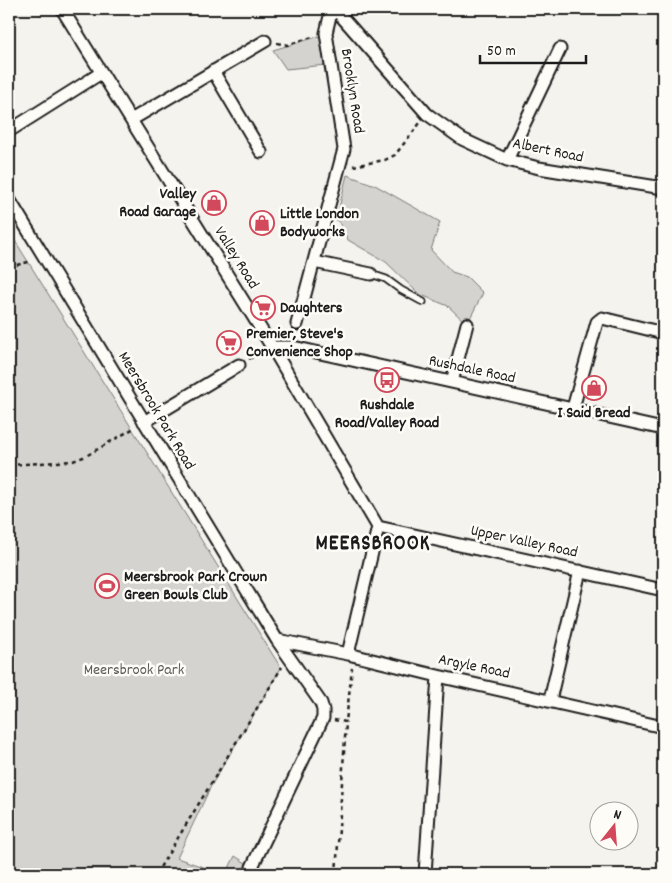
<svg xmlns="http://www.w3.org/2000/svg" width="672" height="883" font-family="Dekko,sans-serif">
<style>
.green{fill:#d4d3cf;stroke:#787876}
.lines{fill:none;stroke-linecap:round;stroke-linejoin:round}
.service-casing{stroke:#1c1c1c;stroke-width:9}
.minor-casing{stroke:#1c1c1c;stroke-width:15}
.path{stroke:#1c1c1c;stroke-width:2.5;stroke-dasharray:4 4;stroke-linecap:butt}
.service{stroke:#fdfcf7;stroke-width:5.5}
.minor{stroke:#fdfcf7;stroke-width:11}
.labels{text-anchor:middle;dominant-baseline:central;stroke-width:5;stroke-linejoin:round;paint-order:stroke}
.street-label{font-size:16px;fill:#1c1c1c;stroke:#fdfcf7}
.poi-label{font-size:16px;font-weight:bold;fill:#1c1c1c;stroke:#fdfcf7;text-anchor:start}
.park-label{font-size:16px;fill:#5c5c5b;stroke:#fdfcf7}
.district-label{font-size:21px;font-weight:bold;letter-spacing:1px;fill:#1c1c1c;stroke:#fdfcf7}
</style>
<rect width="100%" height="100%" fill="#f4f3ee"/>
<filter id="ink" filterUnits="userSpaceOnUse"><feTurbulence type="fractalNoise" baseFrequency=".02" numOctaves="2"/><feDisplacementMap in="SourceGraphic" scale="10" xChannelSelector="R" yChannelSelector="G"/><feConvolveMatrix kernelMatrix="1 2 1 2 8 2 1 2 1" color-interpolation-filters="sRGB"/></filter>
<g filter="url(#ink)">
<path class="green" d="M320,36L326,65L286,69L273,50Z
M347,175L375,185L440,222L431,250L452,272L467,277L483,293L467,324L448,306L419,294L386,262L348,240L339,222L336,220Z
M9,231L281,668L211,786L177,858L223,874H9Z
M235,856L252,867L260,868L258,874H226Z"/>
<g class="lines">
<defs>
<path id="service" d="M371,274L386,279L401,290L423,302"/>
<path id="minor" d="M62,9L272,347L378,527
M335,9L427,114L462,139L507,160L539,168L663,188
M213,71L261,152
M131,120L265,41
M9,131L101,73
M507,160L560,49
M9,199L277,640L321,703L323,710V718L252,867
M314,262L371,274
M297,324L344,149L326,33L330,16L336,9
M272,347H293L663,429
M452,382L467,324
M573,408L597,322L602,318L663,333
M144,422L239,365
M378,527L663,590
M277,640L348,654L438,676L663,727
M348,654L378,527
M550,700L580,571
M425,874L438,676"/>
</defs>
<use href="#service" class="service-casing"/>
<use href="#minor" class="minor-casing"/>
<path class="path" d="M277,43L287,45L315,36
M353,166L385,160L395,155L420,123
M9,267L32,261
M249,359L262,352
M9,465L73,461L86,456L134,428
M334,720L346,722L352,668
M156,874L282,667
M336,874L346,722"/>
<use href="#service" class="service"/>
<use href="#minor" class="minor"/>
</g>
</g>
<defs>
<symbol id="shop-ring" viewBox="-11 -11 22 22"><circle r="9.5" fill="#fdfcf7" stroke="#d1495b" stroke-width="1.5"/><path d="M-5-2.5h2.3a2.7 3.5 0 0 1 5.4 0H5L5.5 6h-11ZM-1.5-2.5h3a1.5 2.3 0 0 0-3 0Z" fill="#d1495b"/></symbol>
<symbol id="supermarket-ring" viewBox="-11 -11 22 22"><circle r="9.5" fill="#fdfcf7" stroke="#d1495b" stroke-width="1.5"/><path d="M-6-5.5h2.5l.6 2H6L4.5 2H-2.5L-4.4-4H-6ZM-1.5 3.2a1.3 1.3 0 1 0 .1 0ZM3 3.2a1.3 1.3 0 1 0 .1 0Z" fill="#d1495b"/></symbol>
<symbol id="bus-ring" viewBox="-11 -11 22 22"><circle r="9.5" fill="#fdfcf7" stroke="#d1495b" stroke-width="1.5"/><path d="M-5-6H5V4H4V6H2V4H-2V6H-4V4H-5ZM-3.5-4V0h7V-4ZM-3.5 1.2v1.5H-2V1.2ZM2 1.2v1.5H3.5V1.2Z" fill="#d1495b"/></symbol>
<symbol id="stadium-ring" viewBox="-11 -11 22 22"><circle r="9.5" fill="#fdfcf7" stroke="#d1495b" stroke-width="1.5"/><path d="M0-5a6.5 5 0 1 0 0 10a6.5 5 0 1 0 0-10ZM-3.5-1.8h7v3.6h-7Z" fill="#d1495b"/></symbol>
</defs>
<g fill-rule="evenodd">
<use href="#shop-ring" x="200" y="189" width="28" height="28"/>
<use href="#shop-ring" x="248" y="209" width="28" height="28"/>
<use href="#supermarket-ring" x="249" y="294" width="28" height="28"/>
<use href="#supermarket-ring" x="215" y="329" width="28" height="28"/>
<use href="#bus-ring" x="373" y="366" width="28" height="28"/>
<use href="#shop-ring" x="580" y="374" width="28" height="28"/>
<use href="#stadium-ring" x="93" y="572" width="28" height="28"/>
</g>
<g class="labels">
<g class="street-label">
<text transform="translate(352 91) rotate(81)">Brooklyn Road</text>
<text transform="translate(548 151) rotate(12)">Albert Road</text>
<text transform="translate(236 258) rotate(58)">Valley Road</text>
<text transform="translate(472 370) rotate(12)">Rushdale Road</text>
<text transform="translate(156 411) rotate(59)">Meersbrook Park Road</text>
<text transform="translate(524 542) rotate(12)">Upper Valley Road</text>
<text transform="translate(474 667) rotate(12)">Argyle Road</text>
</g>
<g class="poi-label">
<text x="196" y="194" text-anchor="end">Valley<tspan x="196" dy="18">Road Garage</tspan></text>
<text x="280" y="214">Little London<tspan x="280" dy="18">Bodyworks</tspan></text>
<text x="280" y="308">Daughters</text>
<text x="246" y="334">Premier, Steve's<tspan x="246" dy="18">Convenience Shop</tspan></text>
<text x="387" y="405" text-anchor="middle">Rushdale<tspan x="387" dy="18">Road/Valley Road</tspan></text>
<text x="594" y="413" text-anchor="middle">I Said Bread</text>
<text x="124" y="577">Meersbrook Park Crown<tspan x="124" dy="18">Green Bowls Club</tspan></text>
</g>
<g class="park-label">
<text x="134" y="670">Meersbrook Park</text>
</g>
<g class="district-label">
<text x="373" y="545">MEERSBROOK</text>
</g>
</g>
<rect width="672" height="883" fill="none" stroke="#fdfcf7" stroke-width="30"/>
<rect x="15" y="15" width="642" height="853" fill="none" stroke="#1c1c1c" stroke-width="2" filter="url(#ink)"/>
<g transform="translate(614 826) rotate(17)"><circle r="24" fill="#fdfcf7" stroke="#a3a29f"/>
<path d="M0-4L9 19L0 12L-9 19Z" fill="#d1495b"/>
<text y="-8" font-size="14" font-weight="bold" text-anchor="middle" fill="#1c1c1c">N</text>
</g>
<path d="M480 55v8h106v-8" fill="none" stroke="#1c1c1c" stroke-width="2.5"/>
<text x="487" y="55" font-size="15" fill="#1c1c1c" stroke="#fdfcf7" stroke-width="4" paint-order="stroke">50 m</text>
</svg>
